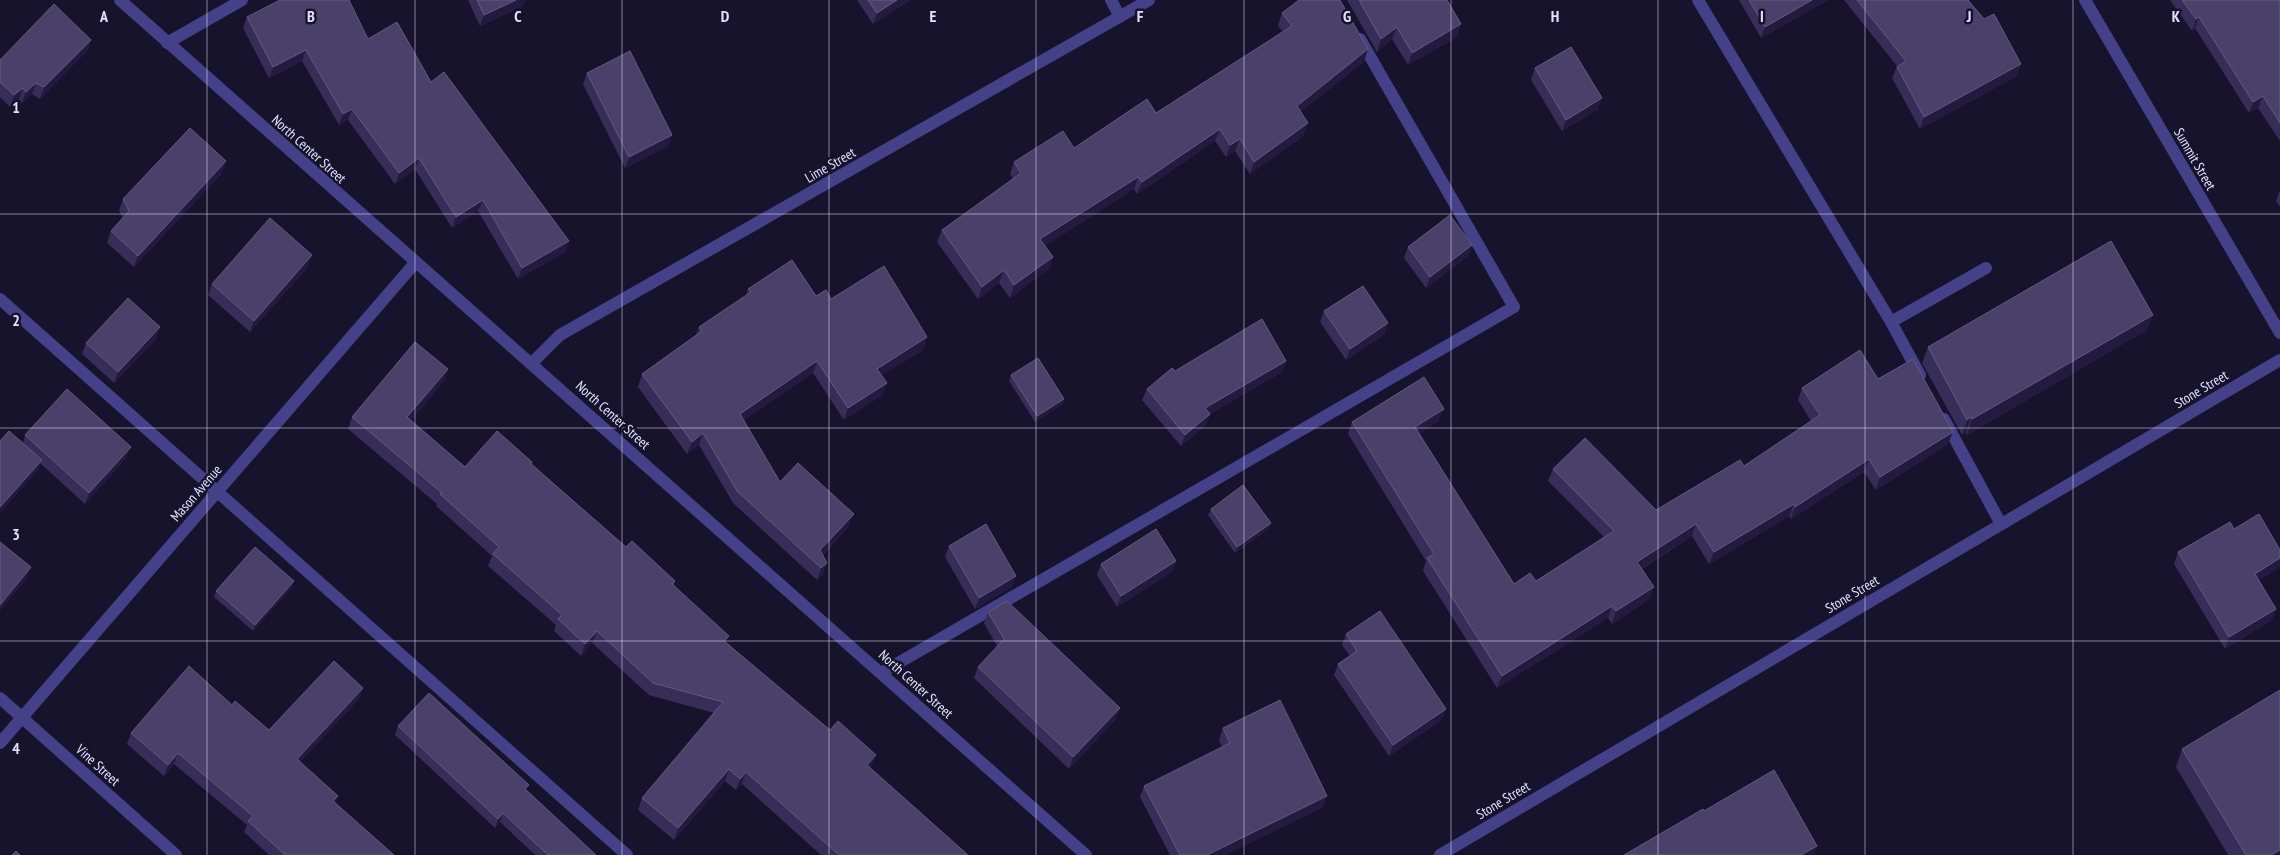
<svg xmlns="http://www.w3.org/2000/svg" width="2280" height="855" font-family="'PT Sans Narrow',sans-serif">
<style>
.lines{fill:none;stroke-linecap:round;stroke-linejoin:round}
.minor{stroke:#444188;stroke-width:12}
.wall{fill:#362d58}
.shaded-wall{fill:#221b3f}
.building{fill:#49416a;stroke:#615a81}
.grid{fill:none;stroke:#e3e0fd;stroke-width:1;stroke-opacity:0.55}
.labels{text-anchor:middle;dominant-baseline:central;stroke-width:5;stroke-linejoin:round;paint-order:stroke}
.street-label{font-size:14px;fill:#e3e0fd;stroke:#17132c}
.grid-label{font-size:16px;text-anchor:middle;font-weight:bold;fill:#e3e0fd;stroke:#17132c;stroke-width:5;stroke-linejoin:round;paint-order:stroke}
</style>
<rect width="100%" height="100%" fill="#17132c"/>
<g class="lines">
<path class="minor" d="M120,0L1086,855
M1111,0L1120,17
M1698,0L1891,322
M2085,0L2280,333
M167,43L242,0
M0,299L627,855
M532,363L560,335L1149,0
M1920,375L1891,322L1986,268
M1944,419L2001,524
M881,673L1514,307L1360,39
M0,698L176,855
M0,743L415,263
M1440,855L2280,360"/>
</g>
<path class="wall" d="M468,0H525L523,6L480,26Z
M857,0H911L873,24Z
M1347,0H1447L1457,37L1408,65L1392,39L1377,52Z
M1739,0H1828L1761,38Z
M1844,0H1968L2017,76L1920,129L1892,78L1897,66Z
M2170,0H2280V141L2258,108L2249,113L2195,28L2192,31Z
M1282,13L1364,62L1300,112L1308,123L1303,136L1250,174L1235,151L1226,157L1215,141L1137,194L1134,189L1045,246L1053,257L1049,269L1010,298L999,283L978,299L937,242L942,230L1013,179L1010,174L1014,162L1074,148L1156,113L1283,32L1278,26Z
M247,17L368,39L431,82L569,241L565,252L518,279L478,211L452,228L415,169L395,184L348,120L339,125L302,61L269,78L243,28Z
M91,40L87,51L40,99L32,94L22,103L19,99L10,107L0,97V60Z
M1535,68L1598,109L1562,131L1531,80Z
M587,73L672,135L668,146L625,168L583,84Z
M222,173L134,267L107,243L111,231L123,218L119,211L123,199Z
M2280,190V207L2276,201Z
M1472,245L1468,256L1426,288L1404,258L1408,247Z
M308,267L250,332L208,295L212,284Z
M748,289L816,296L831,299L927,337L923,350L882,375L887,383L882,395L844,420L813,373L744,420L780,482L849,526L823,555V575L817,580L733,503L699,445L687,454L638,387L642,374L696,335L699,327L746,296Z
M1324,311L1388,323L1384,335L1346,360L1320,322Z
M2147,330L1967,435L1966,433L1962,435L1922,363L1928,347Z
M156,339L114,383L82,354L86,343Z
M1286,361L1282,372L1210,414L1206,425L1181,446L1142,400L1147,389L1175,371Z
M448,369L444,381L411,420L465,467L532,462V464L626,547L675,581L674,585L727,643L871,767L870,768L968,855H821L742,784L736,790L725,781L674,840L638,810L642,798L714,713L649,695L592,643L581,656L554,631L556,625L488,566L492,556L436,506L437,504L348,429L352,417Z
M1011,375L1064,399L1062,405L1035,422L1009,381Z
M1878,379L1948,444L1876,490L1864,472L1791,519L1789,516L1709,564L1692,536L1642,569L1654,587L1649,599L1612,624L1608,618L1497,688L1423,571L1426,561L1348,434L1352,422L1439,421L1419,434L1514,584L1536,581L1604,537L1548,481L1553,469L1656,510L1744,466L1811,421L1798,400L1802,388Z
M25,435L126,458L85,504L40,463L38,470L23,443Z
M1211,509L1271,523L1268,529L1235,553L1208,515Z
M2234,529L2280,567L2259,580L2276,609L2272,620L2225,649L2174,564L2178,552Z
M949,546L1012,587L975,609L945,557Z
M1176,561L1172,572L1117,607L1097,575L1101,564Z
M292,587L253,631L214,597L216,591Z
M988,612L1116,719L1069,769L974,678L978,667L997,646L984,623Z
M1346,634L1442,720L1389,756L1334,675L1338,664L1350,656L1342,645Z
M363,688L359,699L300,762L338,796L335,803L394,855H269L244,832L247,825L174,764L164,776L127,744L131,733L232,705L269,730Z
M398,726L527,790L596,855H535L500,822L495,828L395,735Z
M1223,728L1323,807L1225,855H1170L1140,797L1144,786L1222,747L1219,740Z
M2182,749L2280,855H2228L2176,767Z"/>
<path class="shaded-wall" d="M516,0H525L523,6L480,26L484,15Z
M897,0H911L873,24L877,13Z
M1812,0H1828L1761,38L1765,27Z
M2199,17L2195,28L2192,31L2196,19Z
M1461,24L1457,37L1408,65L1412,53Z
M1397,27L1392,39L1377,52L1381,39Z
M91,40L87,51L40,99L44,87Z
M1368,49L1364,62L1292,118L1297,106Z
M306,50L302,61L269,78L273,67Z
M2021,64L2017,76L1920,129L1924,117Z
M36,83L32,94L22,103L26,92Z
M23,88L19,99L10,107L14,95Z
M2263,96L2258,108L2249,113L2253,102Z
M1602,98L1598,109L1562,131L1566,120Z
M352,109L348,120L339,125L343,114Z
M1308,123L1303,136L1250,174L1254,162Z
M1220,129L1215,141L1137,194L1142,182Z
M672,135L668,146L625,168L629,157Z
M1240,139L1235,151L1226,157L1230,145Z
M419,158L415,169L395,184L399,173Z
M226,161L222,173L134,267L138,256Z
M1138,177L1134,189L1036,252L1040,239Z
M483,200L478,211L452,228L456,217Z
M569,241L565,252L518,279L522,268Z
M1472,245L1468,256L1426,288L1430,277Z
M312,255L308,267L250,332L254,321Z
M1053,257L1049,269L1010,298L1014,285Z
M1004,270L999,283L978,299L982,287Z
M2153,315L2147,330L1967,435L1972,419Z
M1388,323L1384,335L1346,360L1350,349Z
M160,327L156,339L114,383L118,372Z
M927,337L923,350L873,381L877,369Z
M817,361L813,373L735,426L740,414Z
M1286,361L1282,372L1201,419L1205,408Z
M448,369L444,381L403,429L407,417Z
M887,383L882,395L844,420L848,408Z
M1064,399L1062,405L1035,422L1037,416Z
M1444,409L1439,421L1411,439L1415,427Z
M1210,414L1206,425L1181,446L1185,435Z
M1971,417L1966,433L1962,435L1967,420Z
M1953,432L1948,444L1876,490L1880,477Z
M703,433L699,445L687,454L692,442Z
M131,447L126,458L85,504L89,493Z
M1869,459L1864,472L1791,519L1795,507Z
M42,460L38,470L0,513V507Z
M1794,504L1789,516L1709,564L1714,552Z
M854,514L849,526L816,562L820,550Z
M1271,523L1268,529L1235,553L1237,547Z
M1696,524L1692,536L1633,574L1637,562Z
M2280,558V567L2251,585L2255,574Z
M1176,561L1172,572L1117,607L1121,596Z
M827,563L823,575L817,580L821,568Z
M31,567L27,578L0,611V605Z
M1016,576L1012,587L975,609L979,598Z
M294,581L292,587L253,631L255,625Z
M1654,587L1649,599L1612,624L1616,611Z
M1612,606L1608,618L1497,688L1502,676Z
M2276,609L2272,620L2225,649L2229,637Z
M597,631L592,643L581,656L585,644Z
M729,636L725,648L724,641Z
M363,688L359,699L293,770L297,759Z
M1120,708L1116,719L1069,769L1073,757Z
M1446,709L1442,720L1389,756L1393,745Z
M178,753L174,764L164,776L168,765Z
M876,755L871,767L862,777L867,765Z
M729,769L725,781L674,840L678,828Z
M746,772L742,784L736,790L740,779Z
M338,796L334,806L333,801Z
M1327,796L1323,807L1225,855H1207Z
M503,813L500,822L495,828L498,819Z
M1817,846L1814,855H1801Z
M2280,850V855H2271Z"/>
<path class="building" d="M280,0H349L368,39L397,22L431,82L444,72L569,241L522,268L483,200L456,217L419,158L399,173L352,109L343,114L306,50L273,67L247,17Z
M477,0H516L484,15Z
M868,0H897L877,13Z
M1299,0H1340L1368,49L1297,106L1308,123L1254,162L1240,139L1230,145L1220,129L1142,182L1138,177L1040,239L1053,257L1014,285L1004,270L982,287L942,230L1021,173L1014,162L1063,131L1074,148L1147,99L1156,113L1292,26L1282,13Z
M1359,0H1447L1461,24L1412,53L1397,27L1381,39Z
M1749,0H1812L1765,27Z
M1857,0H1968L1984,19L1994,14L2021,64L1924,117L1897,67L1906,61Z
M2182,0H2280V123L2263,96L2253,102L2199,17L2196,19Z
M54,4L91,40L44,87L36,83L26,92L23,88L14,95L0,82V60Z
M1571,47L1602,98L1566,120L1535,68Z
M630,51L672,135L629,157L587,73Z
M190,128L226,161L138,256L111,231L129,211L123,199Z
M1450,215L1472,245L1430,277L1408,247Z
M270,218L312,255L254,321L212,284Z
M2111,241L2153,315L1972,419L1971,417L1967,420L1928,347Z
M792,260L816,296L826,290L831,299L884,266L927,337L877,369L887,383L848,408L817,361L740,414L780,482L798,463L854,514L820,550L827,563L821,568L737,491L703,433L692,442L642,374L702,331L699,327L751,292L748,289Z
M1363,286L1388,323L1350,349L1324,311Z
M128,298L160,327L118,372L86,343Z
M1262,319L1286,361L1205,408L1210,414L1185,435L1147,389L1172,368L1175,371Z
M415,342L448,369L407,417L465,467L497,431L532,462L531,464L626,547L632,541L675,581L672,584L729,636L724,641L830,730L838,721L876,755L867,765L968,855H839L746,772L740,779L729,769L678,828L642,798L723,702L653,683L597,631L585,644L558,619L562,615L493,554L499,547L440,494L442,493L352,417Z
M1860,350L1878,379L1913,359L1953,432L1880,477L1869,459L1795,507L1794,504L1714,552L1696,524L1637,562L1654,587L1616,611L1612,606L1502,676L1427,558L1434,554L1352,422L1424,377L1444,409L1415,427L1514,584L1530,573L1536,581L1614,531L1553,469L1585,438L1656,510L1740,460L1744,466L1820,415L1802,388Z
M1038,358L1064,399L1037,416L1011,375Z
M67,389L131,447L89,493L25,435Z
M9,431L42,460L0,507V441Z
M1243,485L1271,523L1237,547L1211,509Z
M2259,514L2280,550V558L2255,574L2276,609L2229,637L2178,552L2230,522L2234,529Z
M986,524L1016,576L979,598L949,546Z
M1156,529L1176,561L1121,596L1101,564Z
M0,542L31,567L0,605Z
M255,547L294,581L255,625L216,591Z
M1007,601L1120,708L1073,757L978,667L1004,639L988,612Z
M1380,611L1446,709L1393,745L1338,664L1357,651L1346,634Z
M334,661L363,688L297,759L338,796L333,801L394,855H285L248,821L253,816L178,753L168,765L131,733L189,666L232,705L235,701L269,730Z
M2280,690V850L2271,855H2246L2182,749Z
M429,693L529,785L525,789L596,855H548L503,813L498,819L398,726Z
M1280,700L1327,796L1207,855H1180L1144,786L1230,743L1223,728Z
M1774,770L1817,846L1801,855H1624L1703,809L1704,811Z
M16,851L20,855H12Z"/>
<path class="grid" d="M207,0V855M415,0V855M622,0V855M829,0V855M1036,0V855M1244,0V855M1451,0V855M1658,0V855M1865,0V855M2073,0V855M0,214H2280M0,428H2280M0,641H2280"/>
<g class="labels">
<g class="street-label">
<text transform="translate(309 149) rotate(42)">North Center Street</text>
<text transform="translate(2195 159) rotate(60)">Summit Street</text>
<text transform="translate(830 165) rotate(-30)">Lime Street</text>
<text transform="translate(2201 389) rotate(-31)">Stone Street</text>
<text transform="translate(613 415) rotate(42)">North Center Street</text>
<text transform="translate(196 493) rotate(-49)">Mason Avenue</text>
<text transform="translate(1852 594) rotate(-31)">Stone Street</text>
<text transform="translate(916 684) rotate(42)">North Center Street</text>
<text transform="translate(98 765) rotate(42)">Vine Street</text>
<text transform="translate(1503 800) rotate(-31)">Stone Street</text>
</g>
</g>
<g class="grid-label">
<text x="104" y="22">A</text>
<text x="311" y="22">B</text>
<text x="518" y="22">C</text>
<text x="725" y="22">D</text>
<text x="933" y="22">E</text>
<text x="1140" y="22">F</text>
<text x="1347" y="22">G</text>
<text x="1555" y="22">H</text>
<text x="1762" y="22">I</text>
<text x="1969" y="22">J</text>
<text x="2176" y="22">K</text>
<text x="16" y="113">1</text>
<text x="16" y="326">2</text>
<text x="16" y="540">3</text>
<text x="16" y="754">4</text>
</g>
</svg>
